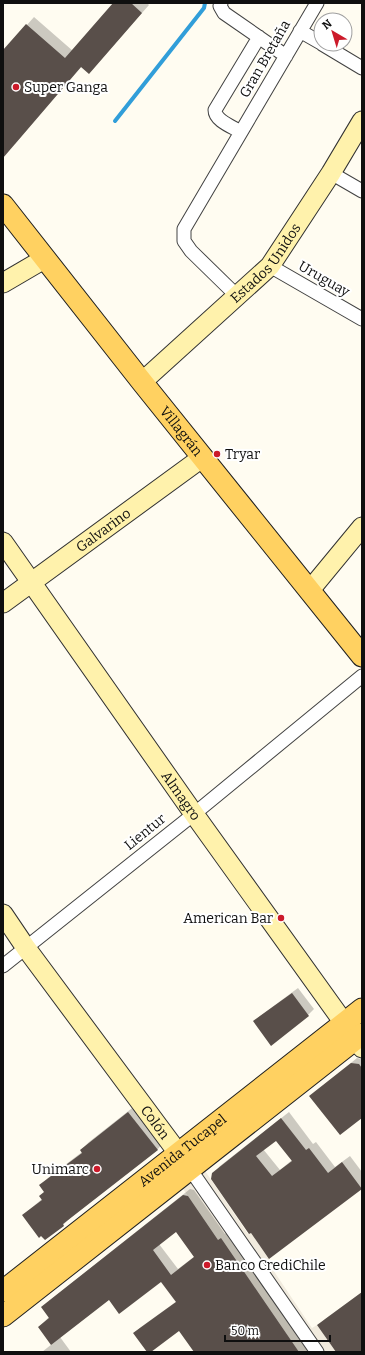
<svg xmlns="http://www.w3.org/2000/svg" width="365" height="1355" font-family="Bitter,serif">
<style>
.plaza{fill:#f1ebde}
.shadow{fill:#0003;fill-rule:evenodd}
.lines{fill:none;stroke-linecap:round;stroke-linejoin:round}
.stream{stroke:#319ed9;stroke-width:4}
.building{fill:#594f4a;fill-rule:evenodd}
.street-casing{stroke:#424242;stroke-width:15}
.secondary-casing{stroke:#313131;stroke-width:21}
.primary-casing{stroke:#202020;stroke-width:23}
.street{stroke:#fff;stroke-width:13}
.secondary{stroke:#fff2ac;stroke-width:19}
.primary{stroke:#ffd161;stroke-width:21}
.poi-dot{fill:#cc1a2a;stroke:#fff;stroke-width:1.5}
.labels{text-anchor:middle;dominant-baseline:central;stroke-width:4;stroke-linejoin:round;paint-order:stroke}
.street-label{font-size:14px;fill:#0f0f0f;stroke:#fff}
.poi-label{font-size:14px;fill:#0f0f0f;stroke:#fff;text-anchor:start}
</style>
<rect width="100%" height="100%" fill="#fffcf1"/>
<path class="plaza" d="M199,1162L248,1234L251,1233L269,1259L267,1261L312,1328L317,1325L336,1352H299L221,1238L218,1240L177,1180Z"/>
<path class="shadow" d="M115,3H147L149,5L89,73L82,66L15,144L3,147V52L34,17L73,51Z
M298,988L314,1009L308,1015L254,1022L260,1016Z
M357,1058L362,1059V1116L315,1092Z
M136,1105L164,1142L157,1150L71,1217L63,1225L23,1215L42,1199L45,1191L41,1185L48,1178L82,1152L81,1150L89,1142Z
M289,1112L313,1144L316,1142L335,1167L350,1156L362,1172V1187L269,1258L213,1174L220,1166ZM276,1139L292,1160L280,1170L263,1149Z
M190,1189L194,1190L225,1234L227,1232L309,1352H195L179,1330L148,1352L134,1333L141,1327L177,1301L162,1280L109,1298L60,1337L71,1352H42L52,1344L39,1327L49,1317V1301ZM176,1231L195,1256L178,1269L159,1244Z
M362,1292V1352H337L319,1325L325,1319Z"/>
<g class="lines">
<path class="stream" d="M115,121L204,8L205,3"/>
</g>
<path class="building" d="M113,3H131L142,13L89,74L81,67L3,158V50L26,24L65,58Z
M292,993L309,1016L271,1046L253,1021Z
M351,1063L359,1064L362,1068V1118L340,1135L309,1096Z
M128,1112L158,1150L63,1224L64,1226L45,1240L41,1236L39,1238L22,1215L42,1200L39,1196L44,1192L39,1185L82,1153L80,1150Z
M281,1118L306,1150L309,1148L328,1173L342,1162L362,1189L269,1259L251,1233L249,1234L211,1179L212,1173ZM276,1141L292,1161L272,1176L256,1156Z
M183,1195L188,1196L218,1240L221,1238L299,1352H194L179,1331L151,1352H147L133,1333L176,1302L161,1282L119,1314L109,1300L51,1345L38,1327L49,1318L41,1307ZM176,1232L194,1257L171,1275L153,1250Z
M362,1292V1352H336L317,1325Z"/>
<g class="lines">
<defs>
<path id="street" d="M221,3L220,6L224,13L286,56
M300,31L321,43
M322,44L362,68
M241,132C233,127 215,121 215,110L259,37
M331,173L362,191
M270,266L362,319
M236,295L191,251L184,241V229L317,3
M3,966L194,814L362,676
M190,1169L317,1352"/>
<g id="secondary">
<path d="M3,283L44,259"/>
<path id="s1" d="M142,382L270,266L331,173L362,121"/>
<path id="s2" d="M3,542L194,814L362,1048"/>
<path d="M310,590L362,527"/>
<path id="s3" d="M3,603L203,457"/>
<path id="s4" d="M3,914L26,948L187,1165"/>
</g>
<g id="primary">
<path id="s5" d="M3,205L142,382L362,656"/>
<path id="s6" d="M3,1291L362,1009"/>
<path d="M3,1316L362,1034"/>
</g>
</defs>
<use href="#street" class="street-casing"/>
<use href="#secondary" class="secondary-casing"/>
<use href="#primary" class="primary-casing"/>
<use href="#street" class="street"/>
<use href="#secondary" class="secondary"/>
<use href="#primary" class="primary"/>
</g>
<g class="poi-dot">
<circle cx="16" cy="87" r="4"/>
<circle cx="217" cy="454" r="4"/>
<circle cx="281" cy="918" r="4"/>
<circle cx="97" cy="1169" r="4"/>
<circle cx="207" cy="1265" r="4"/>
</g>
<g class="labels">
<g class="street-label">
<text transform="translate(265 59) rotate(-60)">Gran Bretaña</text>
<text stroke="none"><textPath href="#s1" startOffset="172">Estados Unidos</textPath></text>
<text transform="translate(324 279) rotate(30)">Uruguay</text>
<text stroke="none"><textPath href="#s5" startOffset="288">Villagrán</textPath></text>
<text stroke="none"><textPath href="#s3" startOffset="124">Galvarino</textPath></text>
<text stroke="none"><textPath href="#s2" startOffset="310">Almagro</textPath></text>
<text transform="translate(145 832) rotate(-39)">Lientur</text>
<text stroke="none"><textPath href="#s4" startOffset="258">Colón</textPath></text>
<text stroke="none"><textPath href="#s6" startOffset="228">Avenida Tucapel</textPath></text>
</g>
<g class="poi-label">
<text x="24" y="87">Super Ganga</text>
<text x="225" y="454">Tryar</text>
<text x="273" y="918" text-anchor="end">American Bar</text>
<text x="89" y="1169" text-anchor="end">Unimarc</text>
<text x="215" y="1265">Banco CrediChile</text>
</g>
</g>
<rect width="365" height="1355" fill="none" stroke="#0f0f0f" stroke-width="8"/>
<g transform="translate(333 32) rotate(322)"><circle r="19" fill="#ffffff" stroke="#9f9f9f"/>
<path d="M0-3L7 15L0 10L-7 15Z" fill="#cc1a2a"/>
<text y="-6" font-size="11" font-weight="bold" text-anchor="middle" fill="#0f0f0f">N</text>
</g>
<path d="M225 1335v6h105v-6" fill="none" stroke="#0f0f0f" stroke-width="2"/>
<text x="231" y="1335" font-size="12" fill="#0f0f0f" stroke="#ffffff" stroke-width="3" paint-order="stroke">50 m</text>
</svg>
